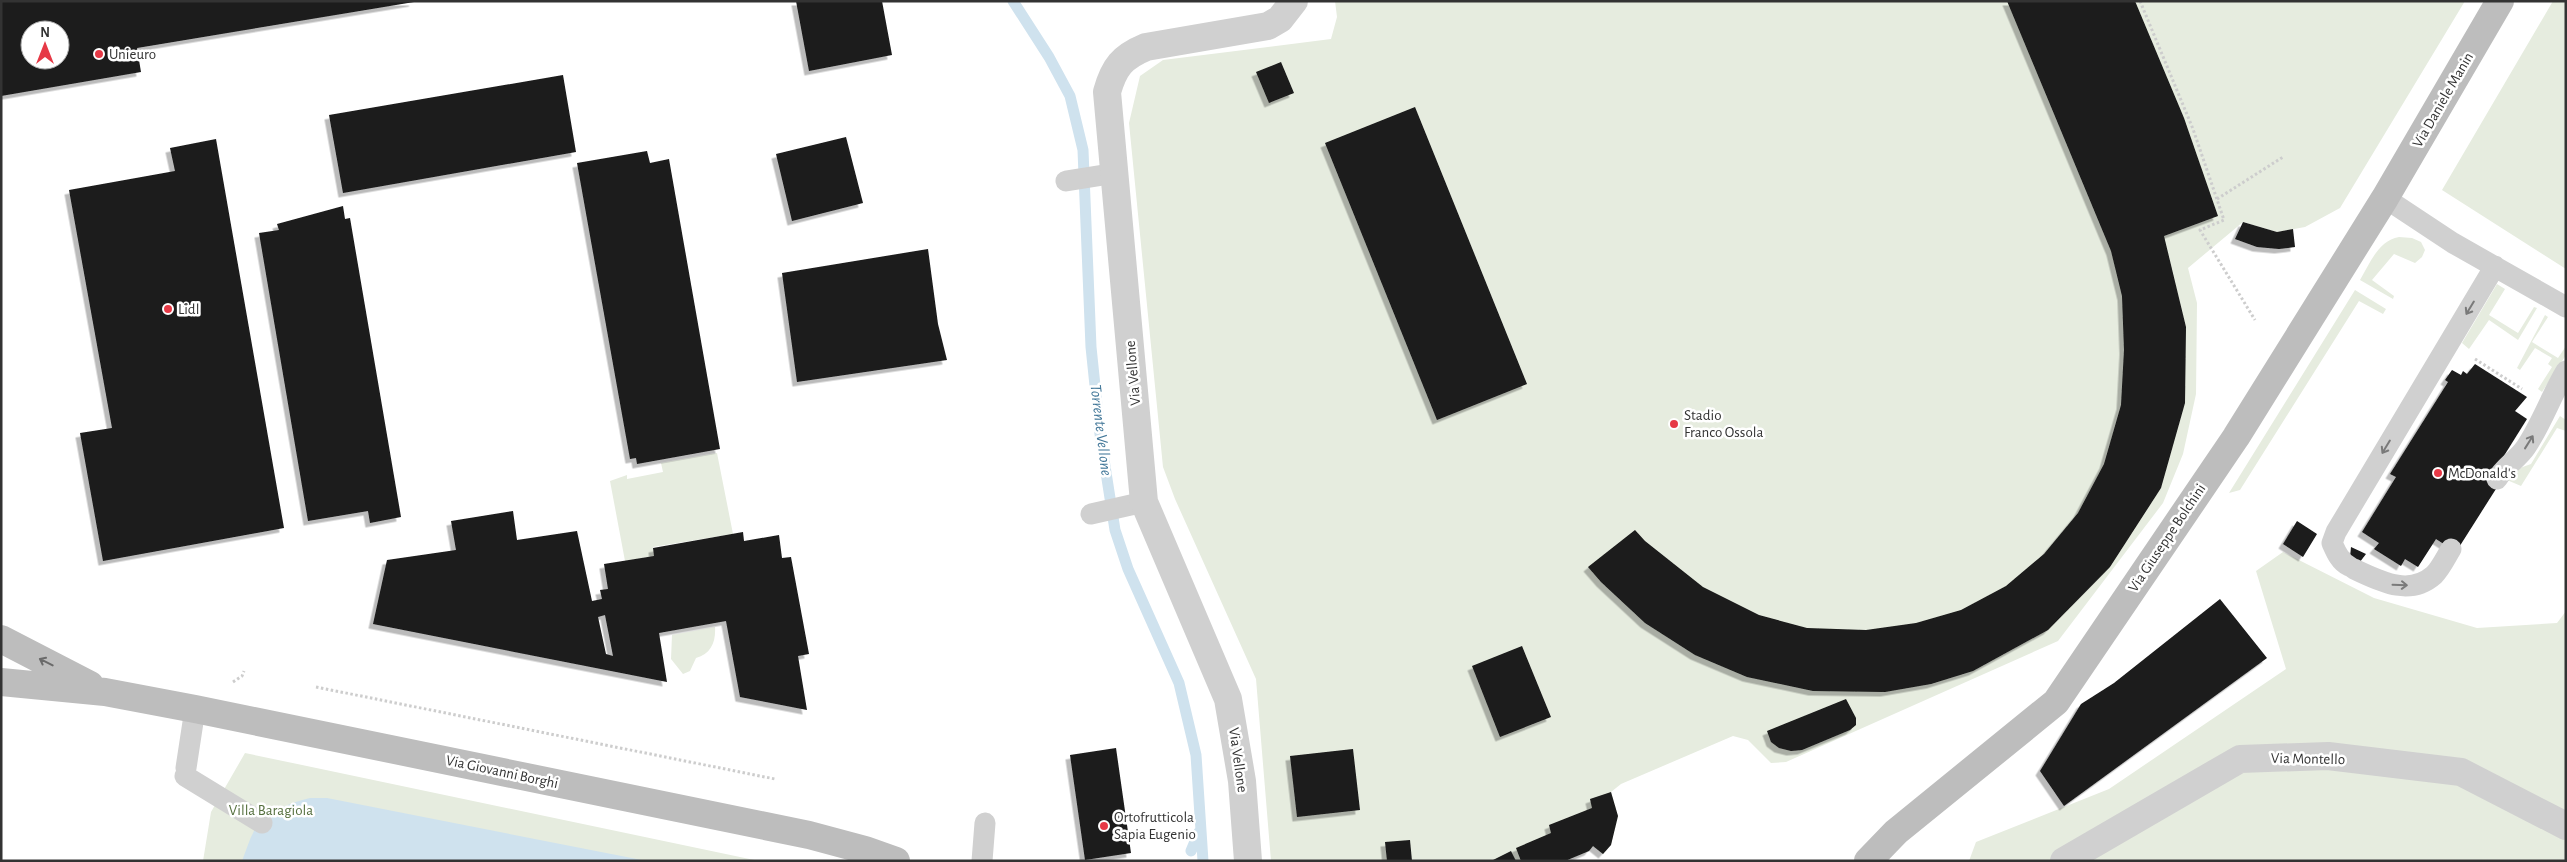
<svg xmlns="http://www.w3.org/2000/svg" width="2567" height="862" font-family="'Alegreya Sans',sans-serif">
<style>
.green{fill:#e6ecdf}
.water{fill:#cfe2ee}
.lines{fill:none;stroke-linecap:round;stroke-linejoin:round}
.stream{stroke:#cfe2ee;stroke-width:11}
.building{fill:#1a1a1a;fill-rule:evenodd;filter:url(#shadow)}
.path{stroke:#cdcdcd;stroke-width:3;stroke-dasharray:2.5 2.5;stroke-linecap:butt}
.lane{stroke:#d0d0d0;stroke-width:21}
.street{stroke:#d0d0d0;stroke-width:28}
.secondary{stroke:#bdbdbd;stroke-width:28}
.oneway{stroke:#7a7a7a}
.oneway2{stroke:#6a6a6a}
.poi-dot{fill:#e63946;stroke:#fff;stroke-width:2}
.labels{text-anchor:middle;dominant-baseline:central;stroke-width:5;stroke-linejoin:round;paint-order:stroke}
.poi-label{font-size:15px;fill:#333;stroke:#fff;text-anchor:start}
.street-label{font-size:15px;fill:#333;stroke:#fff}
.park-label{font-size:15px;fill:#56703f;stroke:#fff}
.water-label{font-size:16px;font-style:italic;fill:#3f7597;stroke:#fff}
</style>
<defs>
<filter id="shadow"><feDropShadow dx="-4.5" dy="4.5" stdDeviation="0" flood-color="#0004"/></filter>
</defs>
<rect width="100%" height="100%" fill="#fff"/>
<path class="green" d="M1335,1H2465L2340,208L2305,227L2277,232L2243,222L2188,268L2197,303L2196,394L2183,454L2163,503L2058,641L1786,762L1771,763L1748,740L1733,736L1621,784L1611,792L1618,816L1611,845L1603,854L1593,846L1589,851L1565,861H1271L1256,679L1175,499L1163,467L1129,123L1140,76L1163,60L1331,39L1337,17Z
M2553,1H2566V269L2442,190Z
M2399,237L2412,238L2421,242L2425,250L2422,257L2415,263L2394,254L2372,280L2394,296L2393,299L2360,280C2370,263 2378,241 2399,237Z
M2497,284L2505,289L2489,315L2518,333L2534,307L2537,308L2518,340L2489,320L2469,349L2462,343Z
M2355,290L2386,309L2383,314L2359,301L2240,490L2229,493Z
M2545,315L2548,317L2532,342L2558,358L2566,346V355L2542,392L2538,389L2552,367L2548,364L2552,358L2535,348L2520,370L2517,368Z
M2560,416L2566,420V431L2557,428L2521,486L2507,480L2517,469L2531,464Z
M717,453L733,534L653,547L654,556L625,561L610,481L627,475V479L663,472L661,463Z
M2283,552L2374,598L2477,628L2557,623L2566,611V861H1969L1976,842L2109,789L2286,669L2256,571Z
M715,627C716,642 711,654 696,658L690,671L683,674L671,659L672,635Z
M245,753L759,861H203L211,812Z"/>
<path class="water" d="M310,798H327L647,861H242C246,851 249,840 254,831C265,812 290,803 310,798Z"/>
<g class="lines">
<path class="stream" d="M1013,1L1049,57L1070,96L1083,150L1091,347L1100,434L1115,530L1128,569L1179,683L1196,755L1203,861
M1191,851L1199,832"/>
</g>
<path class="building" d="M1,1H413L414,2L137,48L141,72L1,96ZM30,30H60V60H30Z
M796,1H882L892,55L809,71Z
M2007,1H2135L2184,118L2218,216L2164,236L2186,327L2185,403L2161,488L2110,567L2048,630L1973,671L1931,684L1885,692L1813,691L1747,677L1695,655L1645,623L1601,582L1588,567L1635,530L1645,541L1703,587L1759,615L1807,628L1866,630L1916,623L1961,610L2006,586L2044,554L2078,513L2104,464L2121,405L2124,350L2122,296L2111,251Z
M1281,62L1294,93L1269,103L1256,72Z
M563,75L576,152L343,193L329,115Z
M1415,107L1527,384L1437,420L1325,143Z
M846,137L863,203L792,221L776,154Z
M216,139L284,528L103,561L80,433L112,428L69,190L175,171L170,148Z
M647,151L650,163L669,159L720,449L637,464L636,458L630,459L577,163Z
M343,206L345,219L350,218L401,517L370,523L368,511L308,521L259,233L279,230L277,224Z
M2243,222L2277,232L2293,229L2295,247L2279,249L2257,247L2235,239Z
M928,249L938,324L947,360L797,382L782,273Z
M2475,364L2527,397L2515,411L2527,419L2492,475L2501,481L2456,552L2436,539L2418,567L2405,559L2401,566L2374,549L2379,543L2362,532L2396,477L2390,474L2448,382L2445,380L2452,370L2461,375L2463,371L2467,374Z
M513,511L517,540L577,531L592,601L602,599L600,590L608,589L604,564L654,556L653,548L743,532L744,541L779,535L782,558L791,557L809,654L798,656L807,710L740,697L726,621L659,633L667,682L373,624L387,560L456,550L451,521ZM605,615L613,656L606,654L598,617Z
M2297,521L2317,534L2303,557L2283,544Z
M2351,547L2366,554L2353,571L2349,568Z
M2220,599L2267,658L2064,806L2040,771L2081,704L2114,683Z
M1522,646L1551,717L1500,737L1472,666Z
M1846,699L1856,718V725L1850,730L1802,750L1791,751L1779,748L1771,742L1767,731Z
M1116,748L1131,853L1085,860L1070,755Z
M1353,749L1360,810L1297,817L1290,756Z
M1611,792L1618,816L1611,845L1603,854L1593,846L1589,851L1565,861H1521L1516,848L1551,833L1549,825L1592,808L1590,799Z
M1410,840L1412,861H1387L1385,842Z
M1511,851L1516,861H1491Z"/>
<g class="lines">
<path class="path" d="M2140,1L2193,129L2224,220L2200,230L2255,320
M2217,199L2283,157
M2475,359L2522,389
M233,682L242,676L244,671
M316,687L775,779"/>
<path class="lane" d="M1066,181L1116,173
M2385,198L2453,243L2566,307
M2497,479C2505,466 2518,459 2526,447C2542,423 2551,396 2566,371
M1091,514L1144,502
M2349,566C2340,562 2336,552 2332,543L2336,532L2495,266
M2354,569C2380,581 2409,597 2434,575C2441,568 2446,557 2451,549
M186,768L195,709
M185,776L262,823
M982,861L985,823"/>
<path class="street" d="M1248,861L1242,781L1228,699L1144,502L1107,92C1114,67 1122,57 1146,47L1268,26L1280,19L1294,1
M2064,861L2240,759L2328,756L2461,772L2566,826"/>
<path class="secondary" d="M1,639L90,685
M1,682L105,692L195,709L809,835L865,850L896,861
M1868,861L1896,832L2056,702L2236,437L2385,198L2500,1"/>
</g>
<defs><path id="oneway-shaft" d="M-6 0H5M1.5-3L5.5 0L1.5 3" fill="none" stroke-width="1.6" stroke-linecap="round" stroke-linejoin="round" transform="scale(1.25)"/></defs>
<g class="oneway">
<use href="#oneway-shaft" transform="translate(2470 308) rotate(121)"/>
<use href="#oneway-shaft" transform="translate(2529 442) rotate(-58)"/>
<use href="#oneway-shaft" transform="translate(2386 447) rotate(121)"/>
<use href="#oneway-shaft" transform="translate(2400 585) rotate(2)"/>
</g>
<use class="oneway2" href="#oneway-shaft" transform="translate(46 662) rotate(-153)"/>
<g class="poi-dot">
<circle cx="99" cy="54" r="5"/>
<circle cx="168" cy="309" r="5"/>
<circle cx="1674" cy="424" r="5"/>
<circle cx="2438" cy="473" r="5"/>
<circle cx="1104" cy="826" r="5"/>
</g>
<g class="labels">
<g class="poi-label">
<text x="109" y="54">Unieuro</text>
<text x="178" y="309">Lidl</text>
<text x="1684" y="415">Stadio<tspan x="1684" dy="17">Franco Ossola</tspan></text>
<text x="2448" y="473">McDonald's</text>
<text x="1114" y="817">Ortofrutticola<tspan x="1114" dy="17">Sapia Eugenio</tspan></text>
</g>
<g class="street-label">
<text transform="translate(2443 100) rotate(-60)">Via Daniele Manin</text>
<text transform="translate(1133 373) rotate(-95)">Via Vellone</text>
<text transform="translate(2167 538) rotate(-56)">Via Giuseppe Bolchini</text>
<text transform="translate(2308 759) rotate(1)">Via Montello</text>
<text transform="translate(1238 760) rotate(82)">Via Vellone</text>
<text transform="translate(502 772) rotate(12)">Via Giovanni Borghi</text>
</g>
<g class="park-label">
<text x="271" y="810">Villa Baragiola</text>
</g>
<g class="water-label">
<text transform="translate(1101 430) rotate(83)">Torrente Vellone</text>
</g>
</g>
<rect width="2567" height="862" fill="none" stroke="#333333" stroke-width="5"/>
<g transform="translate(45 45)"><circle r="24" fill="#ffffff" stroke="#adadad"/>
<path d="M0-4L9 19L0 12L-9 19Z" fill="#e63946"/>
<text y="-8" font-size="14" font-weight="bold" text-anchor="middle" fill="#333333">N</text>
</g>
</svg>
